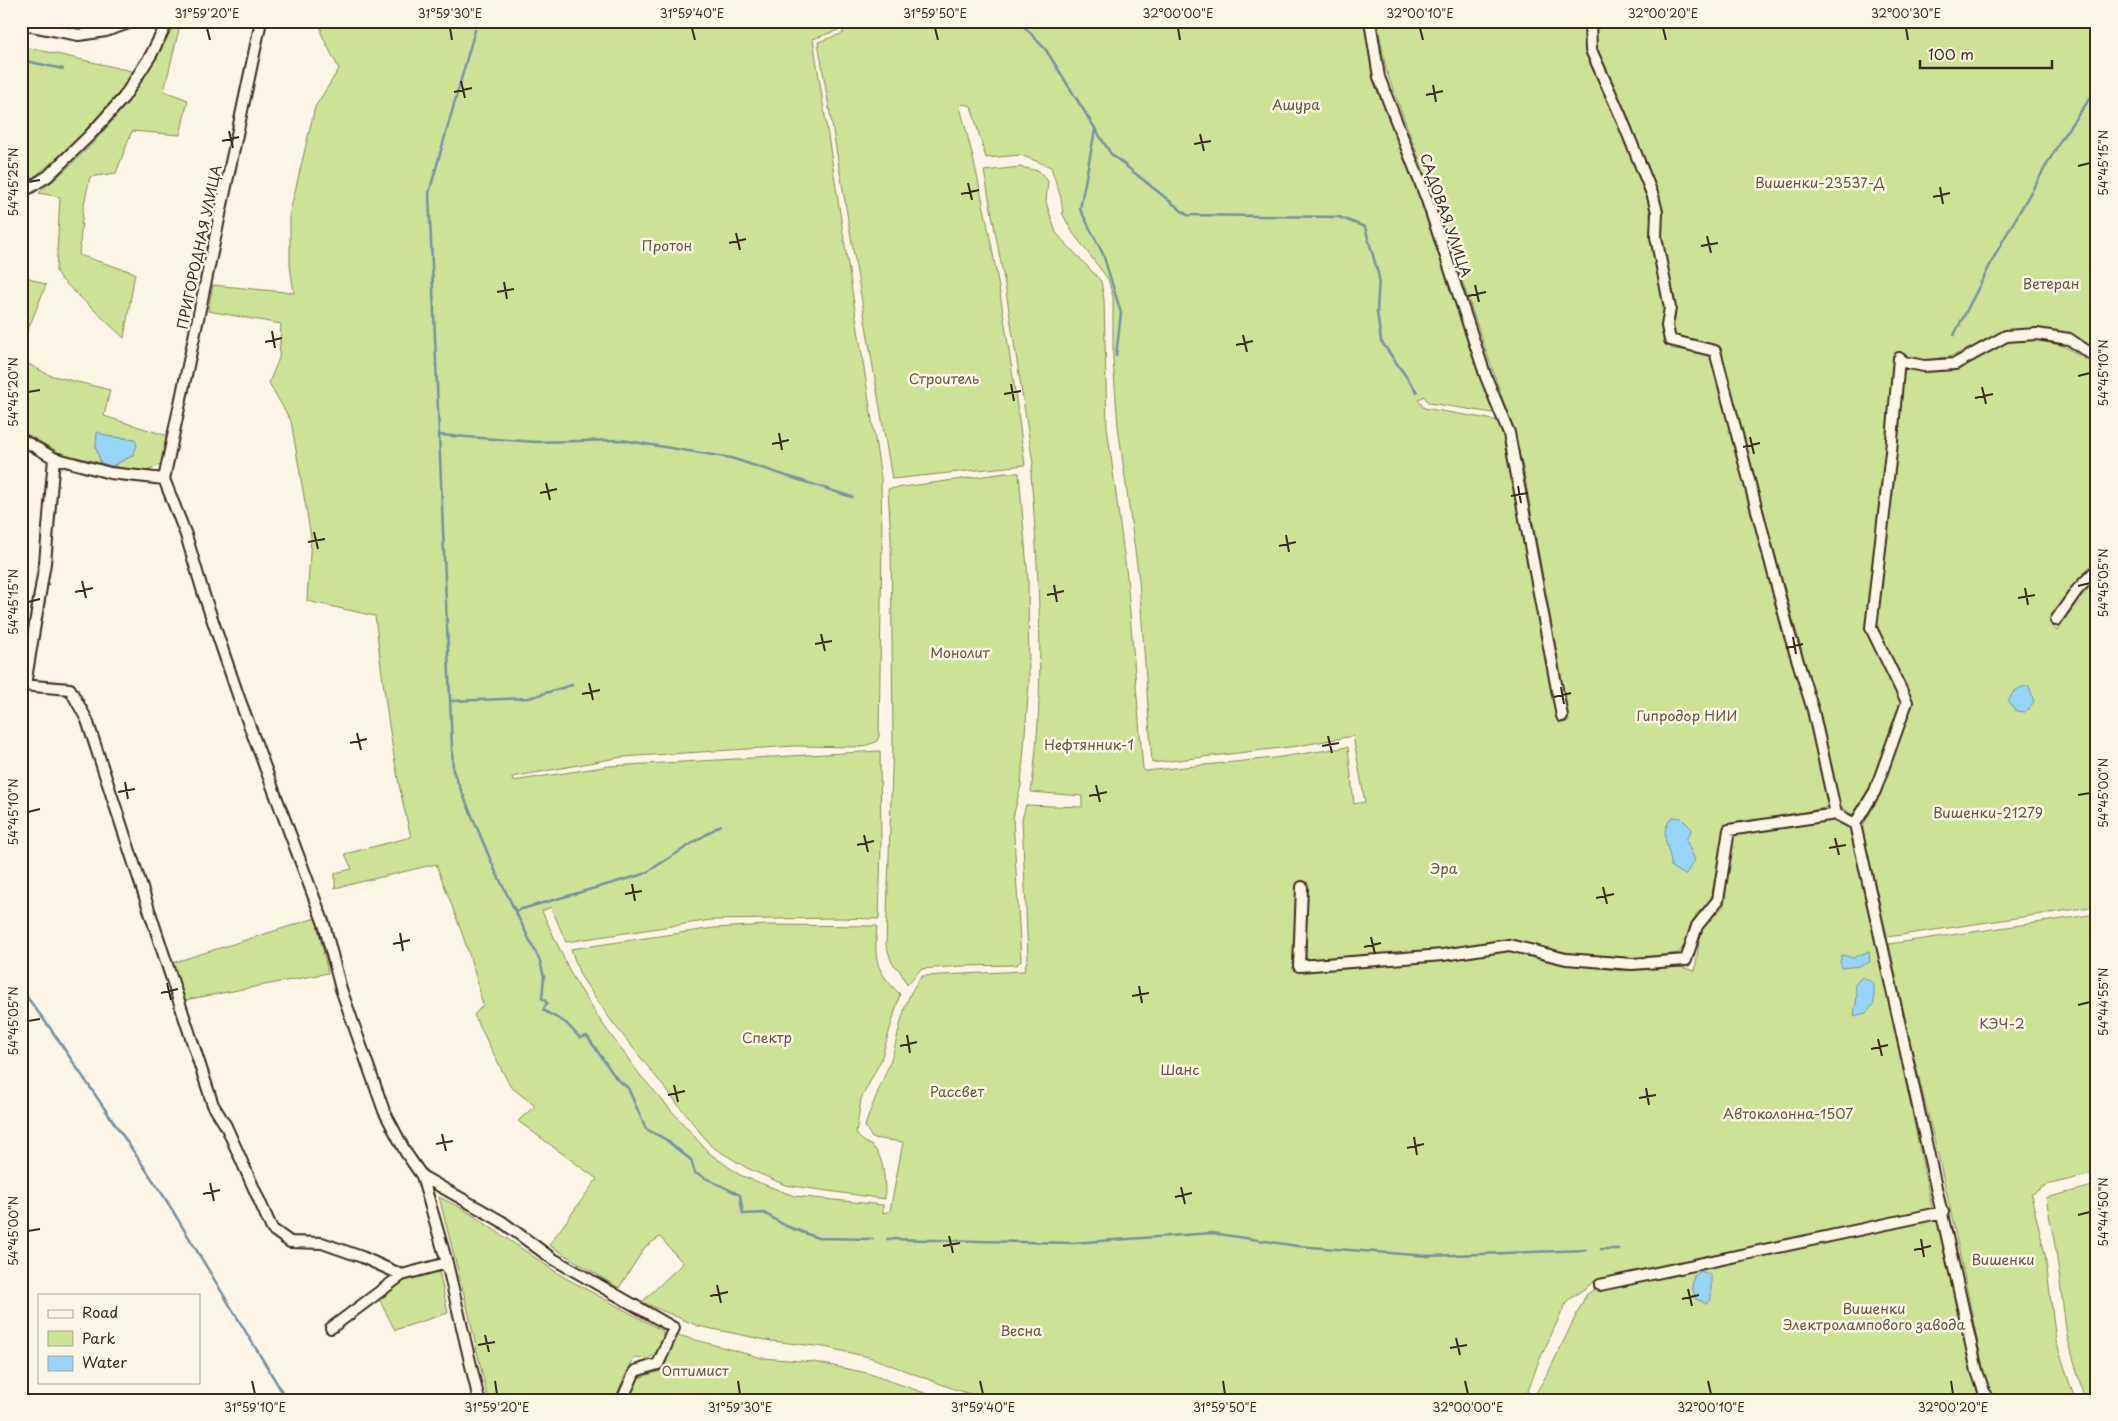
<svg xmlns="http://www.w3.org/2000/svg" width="2118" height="1421" font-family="'Playpen Sans',sans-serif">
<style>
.green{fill:#cde297;stroke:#84865a;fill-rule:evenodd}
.water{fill:#98d5f9;stroke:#7391a1}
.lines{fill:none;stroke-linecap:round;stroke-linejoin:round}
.stream{stroke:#7391a1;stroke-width:2.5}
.street-casing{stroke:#3b2a1e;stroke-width:14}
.street{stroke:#fcf5e5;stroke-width:10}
.ticks{fill:none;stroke:#3b2a1e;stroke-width:2}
.labels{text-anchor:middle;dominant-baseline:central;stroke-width:5;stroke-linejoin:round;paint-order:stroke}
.park-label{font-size:14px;fill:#60583c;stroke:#fcf5e5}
.street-label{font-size:14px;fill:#3b2a1e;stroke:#fcf5e5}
.neatline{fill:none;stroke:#3b2a1e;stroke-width:2}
.ticks-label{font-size:12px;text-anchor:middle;fill:#3b2a1e}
</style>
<rect width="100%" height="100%" fill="#fcf5e5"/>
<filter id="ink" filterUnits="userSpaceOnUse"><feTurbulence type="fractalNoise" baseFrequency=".02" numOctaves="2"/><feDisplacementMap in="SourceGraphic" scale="10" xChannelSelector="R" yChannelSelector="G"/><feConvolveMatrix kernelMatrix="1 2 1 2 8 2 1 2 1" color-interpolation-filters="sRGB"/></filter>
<g filter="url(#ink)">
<path class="green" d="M173,21H181L164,91L188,100L180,135L132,131L116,173L90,177L83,209L79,255L135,273L124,338L62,280L56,272L60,197L39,193C53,180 69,168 82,154C121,117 149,69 173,21Z
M322,21H1367L1376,75L1418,183L1493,413L1429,403L1424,396L1418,400L1424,408L1500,421L1558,722L1563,723L1569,721L1523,467L1506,409L1436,205L1386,70L1377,21H1586L1613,112L1649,192L1652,247L1664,309L1666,337L1672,349L1707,352L1712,355L1806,704L1830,807L1725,827L1710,903L1696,914L1692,933L1679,953L1622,960L1564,952L1519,942L1306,962L1307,884L1300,885L1295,971L1515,951L1559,962L1622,971L1680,967L1695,971L1701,928L1724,906L1733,833L1837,818L1854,831L1932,1209L1598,1279L1567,1301L1538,1363L1525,1400H991L954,1389L869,1357L824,1347L771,1341L698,1326L642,1302L683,1263L660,1237L645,1247L619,1288L549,1245L597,1179L518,1121L535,1106L510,1086L474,1015L483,1005C472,956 454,911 436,864L335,888V873L352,869L345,854L411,837C392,764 384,690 375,616L307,601L311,537L291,421L269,383L279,358L281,324L208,311L213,285L294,293L290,265V212L315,107L339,69L321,33ZM841,29L844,33L818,42L892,479L1025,465C1009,345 992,224 960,107L963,104L971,106L986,158L1021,155L1051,167L1061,198L1063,215L1073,233L1108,279L1113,297V360L1118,426L1139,580L1152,763L1298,746L1353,736L1365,802L1354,804L1348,747L1274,758L1145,771L1143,769L1127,577L1107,427L1104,299L1101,281L1056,233L1046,202L1048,181L1039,171L1020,167L984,171L1005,285L1033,463L1031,474C1039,579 1046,688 1031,792L1082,796V807L1026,805L1022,819L1028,957L1024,971L922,976C902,998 900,1034 890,1062C882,1083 872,1104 865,1126L872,1138L903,1142L890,1211L883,1213V1205L794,1196L740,1175L709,1153L640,1075L602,1023L572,976L542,911L551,907L566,942L711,920L836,918L879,919L881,843L880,751L610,766L513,781L512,777L622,757L794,746L861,747L876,742L879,737L882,541L881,478L813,39Z
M1593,21H2097V353L2071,336L2033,329L2003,331L1972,348L1947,358L1942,357L1924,364L1905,359L1901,354L1894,357L1886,461L1867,629L1902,700L1873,787L1852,815L1836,803L1812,688L1766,521L1720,347L1677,338L1670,326L1660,241L1662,216L1656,188L1628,131L1612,83L1594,49Z
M21,46L136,72C104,114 65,156 21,186Z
M25,276L46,285L21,347V288Z
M2037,340L2064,346L2097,366V560L2071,590L2049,622L2057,631L2077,601L2097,580V906L1887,937L1862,829L1880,792L1897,739L1913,705L1876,630L1900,365L1955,369L2007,342Z
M21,360L49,375L110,390L104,416L165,435L167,441L162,464L145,472L112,466L132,456L135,439L111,437L97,433L96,448L101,463L62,454L21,431Z
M1006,473H1019L1028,580L1029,684L1021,785L1013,818L1021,961L1016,965L962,966L921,969L907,985L900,971L892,963L886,945L893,741L891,538L888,489Z
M2097,914V1173L2046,1185L2031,1195L2045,1254L2056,1341L2075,1400H1993L1987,1387C1969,1303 1954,1219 1933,1135C1917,1072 1902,1008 1889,944Z
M316,918L328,973L185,1000L172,963Z
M768,925L877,926C874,958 875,971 900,994L881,1060L861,1099L856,1133C864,1144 866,1141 874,1148C885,1159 885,1185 885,1199L785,1185L747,1168L711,1146L610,1019L580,975L571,949L714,928Z
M2097,1185V1400H2085L2067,1336L2056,1251L2046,1198Z
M439,1197L465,1210L562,1276L663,1331V1347L648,1359L634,1358L614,1400H488L468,1310Z
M1939,1216L1981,1400H1537L1533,1398L1550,1369L1586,1295L1599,1286Z
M439,1271L448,1313L395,1330L378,1297L399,1281Z
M674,1334L762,1358L814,1362L867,1373L945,1400H627L638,1378L664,1370Z"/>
<path class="water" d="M97,432L111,437L135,439L137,446L132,456L112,466L101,463L96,448Z
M2029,686L2034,702L2025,712L2016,711L2008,702C2013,691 2017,687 2029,686Z
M1672,817L1681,818L1692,829L1686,840L1695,860L1685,875L1671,867C1671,846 1657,836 1672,817Z
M1869,951L1870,962L1859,966L1842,968L1840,962L1842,955L1853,958Z
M1862,977L1874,983V1004L1866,1013L1854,1016L1857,997L1855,984Z
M1701,1271L1711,1275V1300L1706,1303L1696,1299L1692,1287L1694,1276Z"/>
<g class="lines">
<path class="stream" d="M1019,21L1046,50L1111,154L1187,215L1339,217L1365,227L1379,277L1377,312L1381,341L1417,392
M475,30L429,193L453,771L494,868L540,961L544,977L542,998L547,1003L543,1010L566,1023L580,1038L587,1036L616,1078L628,1088L646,1129L665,1139L691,1160L695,1173L740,1195L743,1214L764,1213L786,1226L818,1238L873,1239
M21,60L63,69
M1095,130L1080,209L1103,254L1121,313L1116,356
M1954,335L2001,244L2065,133L2097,89
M439,435L536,442L622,440L731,458L852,497
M451,701L529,698L572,685
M515,911L644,874L721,825
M21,989L50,1028L165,1198L287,1400
M887,1239L1072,1243L1212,1233L1297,1246L1428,1256L1586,1250
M1601,1249H1619"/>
<defs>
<path id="street" d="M1370,21L1379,77L1427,200L1486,377L1509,433L1562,716
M1590,21L1591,50L1619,112L1653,196L1657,212L1656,237L1670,308L1667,326L1670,340L1715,351L1790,636L1813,710L1836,814
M21,24L79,35L106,31L135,21
M21,193L48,176L90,135L124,97L151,55L168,21
M21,439L54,458L110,473L164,479L186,535L203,592L239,698L324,924L341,989L384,1111L406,1153L422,1176L447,1263L479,1400
M164,479L261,21
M2056,620L2077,590L2097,569
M21,685L70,689L87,720L213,1105L226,1126L272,1229L290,1242L322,1243L362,1257L402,1275
M25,685L45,563L54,458
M1855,824L1875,791L1907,702L1871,628L1891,452L1899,358L1904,362L1924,366L1955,364L2006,336L2037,334L2069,339L2097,358
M1302,887L1299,966L1443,955L1509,945L1566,959L1632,964L1686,960L1697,926L1718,900L1729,830L1836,814L1855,824L1977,1371L1987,1400
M422,1176L501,1221L550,1257L674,1328L658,1364L635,1371L622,1400
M1600,1285L1943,1212
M331,1328L402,1275L447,1263"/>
</defs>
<use href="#street" class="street-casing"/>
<use href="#street" class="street"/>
</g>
</g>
<path class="ticks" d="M207,28L210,40M450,28L452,40M692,28L695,40M935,28L938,40M1178,28L1180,40M1420,28L1423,40M1663,28L1666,40M1906,28L1908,40M461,81L465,98M1433,85L1436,102M454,92L472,88M1426,95L1443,91M229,131L233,148M1200,134L1204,151M222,141L239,137M1194,144L1211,141M2078,166L2090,163M28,182L40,180M968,183L972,200M1940,187L1943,204M961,194L979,190M1933,197L1950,193M736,233L740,250M1707,236L1711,253M729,243L746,239M1701,246L1718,243M504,282L507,299M1475,285L1479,302M497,292L514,289M1468,296L1486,292M272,331L275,348M1243,335L1247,352M265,342L282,338M1236,345L1253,341M2078,376L2090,373M1011,384L1014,401M1982,387L1986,404M28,392L40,390M1004,394L1021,391M1975,398L1993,394M779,433L782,450M1750,437L1754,454M772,444L789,440M1743,447L1760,443M546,483L550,500M1518,486L1521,503M540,493L557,489M1511,496L1528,493M314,532L318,549M1286,535L1289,552M308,542L325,539M1279,546L1296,542M82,581L86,598M1054,585L1057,602M2078,586L2090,583M2025,588L2028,605M75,592L93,588M1047,595L1064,591M2018,598L2035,595M28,602L40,599M821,634L825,651M1793,637L1796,654M815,644L832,641M1786,648L1803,644M589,683L593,700M1561,687L1564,704M582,694L600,690M1554,697L1571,693M357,733L361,750M1328,736L1332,753M350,743L367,739M1322,746L1339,743M125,782L128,799M1096,785L1100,802M118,792L135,789M2078,795L2090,793M1089,796L1107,792M28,812L40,809M864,835L868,852M1835,838L1839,855M857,845L874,841M1829,848L1846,845M632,884L635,901M1603,887L1607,904M625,894L642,891M1596,898L1614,894M400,933L403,951M1371,937L1375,954M393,944L410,940M1364,947L1381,943M167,983L171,1000M1139,986L1142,1003M161,993L178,989M1132,996L1149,993M2078,1005L2090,1002M28,1021L40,1019M907,1035L910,1053M1878,1039L1882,1056M900,1046L917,1042M1871,1049L1888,1045M674,1085L678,1102M1646,1088L1649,1105M668,1095L685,1091M1639,1098L1656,1095M442,1134L446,1151M1414,1137L1417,1155M436,1144L453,1141M1407,1148L1424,1144M210,1183L214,1201M1181,1187L1185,1204M203,1194L220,1190M1175,1197L1192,1193M2078,1215L2090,1212M28,1231L40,1229M949,1236L953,1253M1921,1239L1924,1257M943,1246L960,1243M1914,1250L1931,1246M717,1285L721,1303M1688,1289L1692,1306M710,1296L728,1292M1682,1299L1699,1295M485,1335L489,1352M1456,1338L1460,1355M478,1345L495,1342M1450,1348L1467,1345M252,1381L255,1394M495,1381L497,1394M738,1381L740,1394M980,1381L983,1394M1223,1381L1225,1394M1465,1381L1468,1394M1708,1381L1711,1394M1951,1381L1953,1394"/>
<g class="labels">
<g class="park-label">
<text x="1296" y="104">Ашура</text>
<text x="1820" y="182">Вишенки-23537-Д</text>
<text x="667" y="245">Протон</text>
<text x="2051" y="283">Ветеран</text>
<text x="944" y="378">Строитель</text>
<text x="960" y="652">Монолит</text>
<text x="1687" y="715">Гипродор НИИ</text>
<text x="1089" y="744">Нефтянник-1</text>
<text x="1988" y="812">Вишенки-21279</text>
<text x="1444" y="868">Эра</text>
<text x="2002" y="1023">КЭЧ-2</text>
<text x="767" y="1037">Спектр</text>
<text x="1180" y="1069">Шанс</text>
<text x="957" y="1091">Рассвет</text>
<text x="1788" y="1113">Автоколонна-1507</text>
<text x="2003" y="1259">Вишенки</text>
<text x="1874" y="1308">Вишенки<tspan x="1874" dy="16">Электролампового завода</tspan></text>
<text x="1021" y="1330">Весна</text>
<text x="695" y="1370">Оптимист</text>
</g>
<g class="street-label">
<text transform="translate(1446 215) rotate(71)">САДОВАЯ УЛИЦА</text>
<text transform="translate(199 247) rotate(-78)">ПРИГОРОДНАЯ УЛИЦА</text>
</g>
</g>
<rect width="2118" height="1421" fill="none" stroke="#fcf5e5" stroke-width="55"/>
<rect x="38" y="1294" width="162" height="90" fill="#fcf5e5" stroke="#afa495"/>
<rect x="48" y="1310" width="25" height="8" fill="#fcf5e5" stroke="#afa495"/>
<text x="82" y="1318" font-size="15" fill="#3b2a1e">Road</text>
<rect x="48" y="1331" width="25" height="15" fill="#cde297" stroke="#afa495"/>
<text x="82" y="1344" font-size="15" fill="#3b2a1e">Park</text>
<rect x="48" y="1356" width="25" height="15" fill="#98d5f9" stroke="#afa495"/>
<text x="82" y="1368" font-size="15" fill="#3b2a1e">Water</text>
<path d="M1920 60v8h132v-8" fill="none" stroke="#3b2a1e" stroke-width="2.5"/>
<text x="1928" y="60" font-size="15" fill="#3b2a1e" stroke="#fcf5e5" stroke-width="4" paint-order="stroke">100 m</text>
<rect x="28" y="28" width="2062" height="1366" class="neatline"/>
<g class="ticks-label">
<text x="207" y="18">31°59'20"E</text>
<text x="450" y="18">31°59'30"E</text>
<text x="692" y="18">31°59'40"E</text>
<text x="935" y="18">31°59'50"E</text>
<text x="1178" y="18">32°00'00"E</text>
<text x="1420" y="18">32°00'10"E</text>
<text x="1663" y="18">32°00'20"E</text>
<text x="1906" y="18">32°00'30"E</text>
<text transform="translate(2104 163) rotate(-90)" y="4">54°45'15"N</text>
<text transform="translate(14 182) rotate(-90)" y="4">54°45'25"N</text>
<text transform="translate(2104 373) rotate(-90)" y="4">54°45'10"N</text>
<text transform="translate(14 392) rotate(-90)" y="4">54°45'20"N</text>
<text transform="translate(2104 583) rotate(-90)" y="4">54°45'05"N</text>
<text transform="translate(14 602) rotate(-90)" y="4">54°45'15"N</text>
<text transform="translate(2104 793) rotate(-90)" y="4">54°45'00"N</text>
<text transform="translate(14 812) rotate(-90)" y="4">54°45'10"N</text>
<text transform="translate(2104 1002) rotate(-90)" y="4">54°44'55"N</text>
<text transform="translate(14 1021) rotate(-90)" y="4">54°45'05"N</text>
<text transform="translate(2104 1212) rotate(-90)" y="4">54°44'50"N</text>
<text transform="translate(14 1231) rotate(-90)" y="4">54°45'00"N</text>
<text x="255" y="1412">31°59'10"E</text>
<text x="497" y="1412">31°59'20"E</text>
<text x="740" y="1412">31°59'30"E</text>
<text x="983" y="1412">31°59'40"E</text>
<text x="1225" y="1412">31°59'50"E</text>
<text x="1468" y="1412">32°00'00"E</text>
<text x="1711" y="1412">32°00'10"E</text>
<text x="1953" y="1412">32°00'20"E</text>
</g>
</svg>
